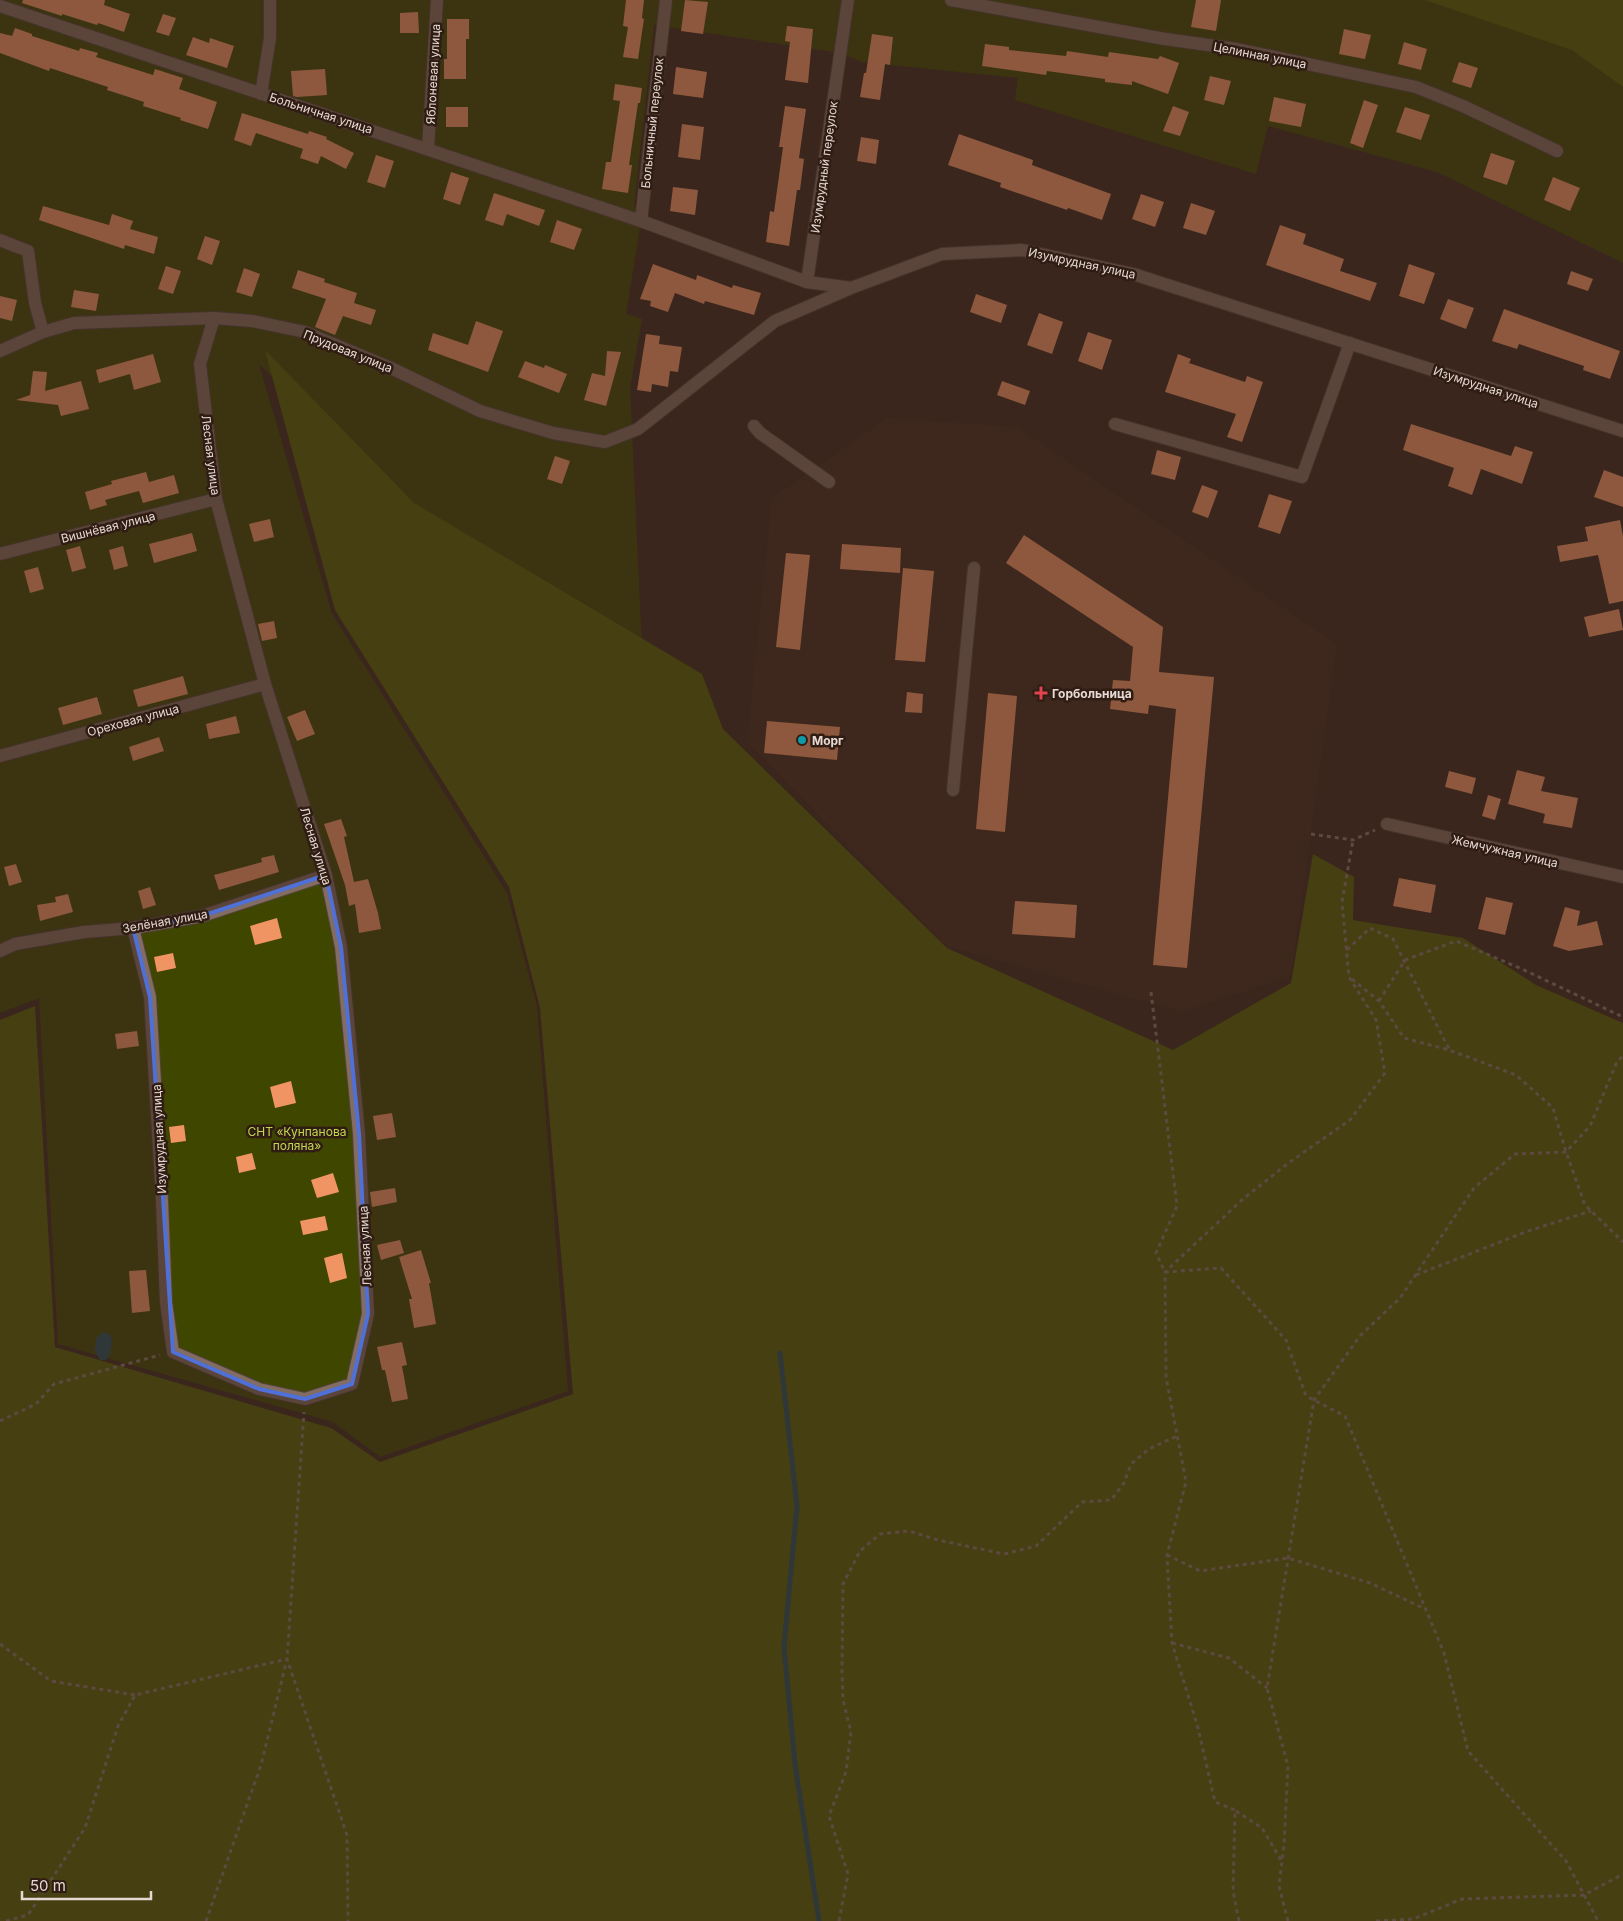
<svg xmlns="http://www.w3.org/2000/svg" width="1623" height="1921" font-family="Inter,sans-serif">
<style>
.built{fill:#442a1d}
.green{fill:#3e4600}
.forest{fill:#535d03}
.water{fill:#254d5c}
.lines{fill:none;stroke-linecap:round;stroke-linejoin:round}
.stream{stroke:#254d5c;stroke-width:5}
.building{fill:#f19464}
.minor-casing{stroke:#53433b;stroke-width:14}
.path{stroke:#85736b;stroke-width:3;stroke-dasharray:4 4;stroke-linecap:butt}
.minor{stroke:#836c61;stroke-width:12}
.marked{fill:none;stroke:#4f70d6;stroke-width:4;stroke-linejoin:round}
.health-dot{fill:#e0444e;stroke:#2f1c13;stroke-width:2}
.culture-dot{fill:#0f9aa8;stroke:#2f1c13;stroke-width:2}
.labels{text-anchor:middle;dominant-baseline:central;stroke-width:5;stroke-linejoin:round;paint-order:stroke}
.street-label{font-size:12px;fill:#e6d8d2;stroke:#2f1c13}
.poi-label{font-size:12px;font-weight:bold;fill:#e6d8d2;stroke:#2f1c13;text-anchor:start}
.park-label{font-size:12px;fill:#c4d74f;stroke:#2f1c13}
</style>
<rect width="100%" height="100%" fill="#3a261d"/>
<path class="built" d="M887,418L1017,427L1337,644L1291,976L1182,1012L947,946L747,742L772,498Z"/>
<path class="green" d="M0,0H1508L1623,87V263L1437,172L1268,126L1256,174L1015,100L1018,78L862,62L841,53L654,25L634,206L641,221L626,314L642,319L630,388L642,649L412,511L259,364L332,614L507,893L537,1007L568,1391L380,1457L333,1422L58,1344L39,998L0,1013Z"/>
<path class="forest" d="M1425,0H1623V87L1572,50Z
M265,350L414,503L702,674L723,729L947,948L1173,1050L1291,983L1313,854L1354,877L1353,920L1463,938L1536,985L1623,1023V1921H0V1020L35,1006L55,1347L331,1428L380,1462L573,1394L540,1008L509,887L335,610Z"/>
<path class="water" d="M103,1332L110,1335C114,1342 111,1353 106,1360H100L95,1351L96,1339Z"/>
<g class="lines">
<path class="stream" d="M780,1353L797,1506L784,1647L795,1764L819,1921"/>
</g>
<path class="building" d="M23,0H105L104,5L130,14L124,32L98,23L97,25L62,14V16L22,3Z
M626,0H644L642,18L644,19L638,59L623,57L628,27L623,26Z
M685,0L708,2L703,34L681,31Z
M1196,0H1221L1216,31L1191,27Z
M418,12L419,33H400V13Z
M163,14L176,18L169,36L156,32Z
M447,19H469V39H466V79H444V59H447Z
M787,26L813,29L808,83L785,80L790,42L785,41Z
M15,28L32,34V36L79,51L80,48L98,53L96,57L153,75L155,69L183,78L179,89L217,102L208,129L180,120L181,118L143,106L144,102L107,90L108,87L50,68L49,71L0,53V33L12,36Z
M1344,29L1371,35L1365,59L1339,54Z
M872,34L893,37L890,65L885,64L880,100L860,97L864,73H866Z
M193,37L209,43L210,38L234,46L227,68L186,55Z
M1404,42L1427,49L1421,70L1398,64Z
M985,44L1009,47V50L1066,56L1067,51L1108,57L1109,52L1158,59L1160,56L1179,63L1168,94L1132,81V85L1105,82V79L1047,71L1046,75L982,66Z
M1459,62L1478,68L1471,88L1452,82Z
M676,67L707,72L703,98L673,94Z
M325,69L327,95L297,97L293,96L291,71Z
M1210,76L1231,81L1224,105L1204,100Z
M615,84L642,88L640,103H638L629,165H632L628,193L602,189L606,162H611L620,101L613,100Z
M1274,97L1306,104L1301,127L1269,121Z
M1364,100L1378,105L1363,148L1350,143Z
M785,106L806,109L799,158L804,159L800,190H797L789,246L766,242L770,211L774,212L783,147H779Z
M1173,106L1189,112L1180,136L1163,131Z
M446,107H468V127H446Z
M1405,107L1430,115L1421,140L1396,132Z
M242,113L308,134L309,131L327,137L326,139L354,153L346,169L321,156L318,164L300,158L303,149L256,133L251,146L234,140Z
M682,124L704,127L700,160L678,157Z
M959,134L1033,160L1032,165L1111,194L1102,220L1068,208L1067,210L1000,187L1001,183L948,165Z
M861,137L879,140L876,164L857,161Z
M1491,153L1515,161L1507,185L1483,177Z
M376,155L394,161L385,188L367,182Z
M451,172L469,178L460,205L443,199Z
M1553,177L1580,188L1570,211L1544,200Z
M673,187L698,190L695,215L670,211Z
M494,193L545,210L539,226L507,214L503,226L485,220Z
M1141,194L1164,202L1155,227L1132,219Z
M1191,203L1215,211L1206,235L1183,228Z
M43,206L109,225L112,214L133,221L130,229L158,237L154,254L125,245L124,249L39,220Z
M557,220L582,229L574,250L550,242Z
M1280,225L1306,234L1303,244L1344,259L1340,271L1377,283L1370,301L1266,265Z
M205,236L220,241L212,265L197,259Z
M653,264L696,280L697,275L732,288L733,285L761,293L754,315L705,301L704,304L675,293L668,312L650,306L651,301L640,299Z
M1409,264L1435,273L1424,304L1399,296Z
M166,266L181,271L173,294L158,289Z
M244,268L260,274L252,297L236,292Z
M298,270L325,279L324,282L357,293L354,303L376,310L371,325L343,316L335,335L315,327L326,299L292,288Z
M1571,271L1593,279L1588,291L1567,284Z
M74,290L99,294L96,311L71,307Z
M976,294L1007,305L1001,323L970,312Z
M0,296L17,300L12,321L0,318Z
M1448,299L1474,308L1466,329L1440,319Z
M1504,309L1620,351L1610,379L1583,370L1584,366L1519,344L1517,349L1492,341Z
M1039,313L1063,322L1052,354L1027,345Z
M476,321L503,331L488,372L428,350L433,333L468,345Z
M1088,332L1112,340L1102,370L1078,361Z
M646,334L660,336L659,344L682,347L678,372L670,371L668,387L652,384L651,392L637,390Z
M607,351L621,352L606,406L584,400L592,373L605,376Z
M153,354L161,382L134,390L130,374L99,383L96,370Z
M1178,354L1191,359L1189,363L1245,382L1247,376L1263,382L1242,442L1227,437L1236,414L1165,392Z
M525,361L544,368L545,365L567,374L559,393L518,377Z
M33,371L47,372L45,391L81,381L89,409L61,416L58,405L16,400L30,395Z
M1002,381L1030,391L1025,405L997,395Z
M1411,424L1511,456L1515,446L1533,452L1522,484L1481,469L1472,495L1448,486L1454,468L1403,450Z
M1157,450L1181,457L1175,480L1151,474Z
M555,456L570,461L562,484L547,479Z
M1604,470L1623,477V507L1594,497Z
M146,472L149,482L174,475L179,493L143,503L139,491L105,500L107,505L90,510L85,492L112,484L111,481Z
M1202,485L1218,491L1208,518L1192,512Z
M1269,494L1292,501L1280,534L1258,527Z
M270,519L274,537L254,542L249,524Z
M1620,520L1623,536V601L1609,604L1598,555L1560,562L1557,546L1588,541L1585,527Z
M192,533L197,551L154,563L149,544Z
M1024,535L1163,627L1159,672L1214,677L1187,968L1153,965L1176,709L1149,705L1148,714L1110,709L1113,680L1130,681L1133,647L1006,563Z
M842,544L901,548L900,573L840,569Z
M80,546L86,568L72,572L66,550Z
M123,546L128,566L114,570L109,550Z
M786,553L810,555L800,650L776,647Z
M38,567L44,589L30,593L24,571Z
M903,568L934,571L925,662L895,660Z
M1619,609L1623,630L1589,637L1584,617Z
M274,621L277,638L262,641L258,624Z
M183,676L188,694L138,707L133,690Z
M907,692L923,694L922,713L905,712Z
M988,693L1017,696L1005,832L976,829Z
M97,697L102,714L63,725L58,708Z
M305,710L315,734L297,741L287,717Z
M236,716L240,733L209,739L206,724Z
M767,721L840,727L837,760L764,753Z
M159,737L164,751L133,761L129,747Z
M1517,770L1545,777L1541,791L1578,798L1572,828L1543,823L1545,814L1508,804Z
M1449,771L1476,778L1472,794L1445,787Z
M1488,795L1501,799L1495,820L1482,816Z
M341,819L347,836L344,837L354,882L368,879L378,913L381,929L359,933L355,904L349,906L345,885L324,824Z
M274,855L279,872L219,890L214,875L262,862L261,858Z
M16,864L22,882L9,886L4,867Z
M1399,878L1436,885L1431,913L1393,906Z
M150,887L156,905L143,909L138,891Z
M68,894L73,912L40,921L37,905L56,902L55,897Z
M1486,897L1513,903L1505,935L1478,929Z
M1015,901L1077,905L1075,938L1012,934Z
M1565,907L1580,911L1577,926L1597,921L1603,945L1569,951L1553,946Z
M277,918L282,938L255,945L250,926Z
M173,953L176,968L157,972L154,957Z
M137,1031L139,1046L117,1049L115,1034Z
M291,1081L296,1103L275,1108L270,1087Z
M392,1113L396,1137L377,1140L373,1116Z
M184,1125L186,1141L171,1143L169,1127Z
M252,1153L256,1169L239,1173L236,1157Z
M333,1173L339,1192L317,1198L311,1180Z
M395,1188L397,1202L372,1207L370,1192Z
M325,1216L328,1230L303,1235L300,1221Z
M400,1240L404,1253L381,1260L377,1245Z
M421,1250L431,1283H429L436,1324L414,1328L409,1299H412L399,1257Z
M342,1253L347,1278L330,1283L324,1258Z
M146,1270L150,1311L132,1313L129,1271Z
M402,1342L407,1365L402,1366L408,1399L392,1402L385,1370H382L377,1347Z"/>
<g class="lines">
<defs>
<path id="minor" d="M951,0L1165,39L1237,49L1416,87L1463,106L1557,151
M0,6L641,221L807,282L851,288
M261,94L270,38V0
M428,149L437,0
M641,221L666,0
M0,240L28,251L35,303L43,332L74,323L214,318L252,321L305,332L391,368L480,411L553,433L605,442L638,429L775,321L851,288L942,254L1022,250L1133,274L1623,431
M807,282L848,0
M0,351L43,332
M1115,424L1302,477L1350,343
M754,426L760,433L829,482
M0,554L216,499
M0,756L265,684
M953,790L974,568
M1387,824L1623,877
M133,928L150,997L162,1200L166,1302L173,1352L259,1389L305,1399L352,1384L368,1314L359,1134L341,947L326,875L265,684L216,499L200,364L214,318
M0,951L15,944L84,932L133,928L202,916L326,875"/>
</defs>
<use href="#minor" class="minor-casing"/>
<path class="path" d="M1311,834L1353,840L1375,830
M1347,950L1370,928L1393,939L1449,1049
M1352,979L1379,1001L1404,1038L1449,1050L1516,1075L1553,1108L1566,1152L1585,1205L1623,1242
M1151,992L1177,1206L1156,1253L1165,1272L1221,1268L1286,1340L1306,1396L1345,1416L1444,1653L1468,1751L1566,1861L1598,1921
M1379,1001L1405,960L1456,941L1522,969L1623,1017
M1416,1275L1528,1231L1591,1211
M0,1421L36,1404L54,1384L160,1355
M1167,1555L1200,1571L1288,1558L1370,1583L1425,1609
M1172,1643L1229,1658L1267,1688
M0,1644L51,1681L135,1695
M1236,1811L1262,1828L1281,1860
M6,1921L28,1915L85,1828L118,1726L135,1695L287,1659L347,1835L348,1921
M206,1921L261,1765L287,1659L304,1412
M839,1921L848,1874L829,1816L846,1772L851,1732L843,1700L842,1671L843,1584L860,1551L880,1534L909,1531L938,1540L1004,1554L1036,1546L1082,1502L1111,1500L1124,1483L1131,1464L1149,1449L1177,1436
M1239,1921L1233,1891L1235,1810L1215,1802L1198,1728L1172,1643L1167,1555L1186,1482L1166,1377L1165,1272L1242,1200L1287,1164L1350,1120L1385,1073L1376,1020L1349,977L1342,902L1353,840
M1288,1921L1279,1886L1284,1845L1288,1766L1267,1688L1314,1400L1360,1336L1400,1298L1474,1188L1515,1154L1566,1152L1590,1126L1616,1064L1623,1055
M1376,1921L1413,1919L1462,1899L1584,1895L1623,1874"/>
<use href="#minor" class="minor"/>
</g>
<path d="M0 0H1623V1921H0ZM326,875L341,947L359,1134L368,1314L352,1384L305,1399L259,1389L173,1352L150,997L133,928L202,916Z" fill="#3a261d" fill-opacity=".55" fill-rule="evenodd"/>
<path class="marked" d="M326,875L341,947L359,1134L368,1314L352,1384L305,1399L259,1389L173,1352L150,997L133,928L202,916Z"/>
<path class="health-dot" d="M1038.5 685.5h5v5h5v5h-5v5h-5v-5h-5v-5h5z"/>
<circle class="culture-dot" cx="802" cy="740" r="5"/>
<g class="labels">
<g class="street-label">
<text transform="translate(1260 55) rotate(11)">Целинная улица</text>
<text transform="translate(433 74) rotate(-87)">Яблоневая улица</text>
<text transform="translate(321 113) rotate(18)">Больничная улица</text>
<text transform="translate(652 123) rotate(-84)">Больничный переулок</text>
<text transform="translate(824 167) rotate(-82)">Изумрудный переулок</text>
<text transform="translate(1082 263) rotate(12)">Изумрудная улица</text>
<text transform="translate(348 351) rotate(22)">Прудовая улица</text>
<text transform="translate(1486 387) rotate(18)">Изумрудная улица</text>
<text transform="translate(211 455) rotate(83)">Лесная улица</text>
<text transform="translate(108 527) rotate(-14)">Вишнёвая улица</text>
<text transform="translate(133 720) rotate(-15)">Ореховая улица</text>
<text transform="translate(316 846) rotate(73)">Лесная улица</text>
<text transform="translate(1505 851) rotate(13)">Жемчужная улица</text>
<text transform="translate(165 921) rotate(-10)">Зелёная улица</text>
<text transform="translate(159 1139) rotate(-93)">Изумрудная улица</text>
<text transform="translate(365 1246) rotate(-93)">Лесная улица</text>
</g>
<g class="poi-label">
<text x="1052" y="693">Горбольница</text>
<text x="812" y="740">Морг</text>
</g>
<g class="park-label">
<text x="297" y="1131">СНТ «Кунпанова<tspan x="297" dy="14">поляна»</tspan></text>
</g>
</g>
<path d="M22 1891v8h129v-8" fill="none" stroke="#e6d8d2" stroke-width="2.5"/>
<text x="30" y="1891" font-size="15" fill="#e6d8d2" stroke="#2f1c13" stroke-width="4" paint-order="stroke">50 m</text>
</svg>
